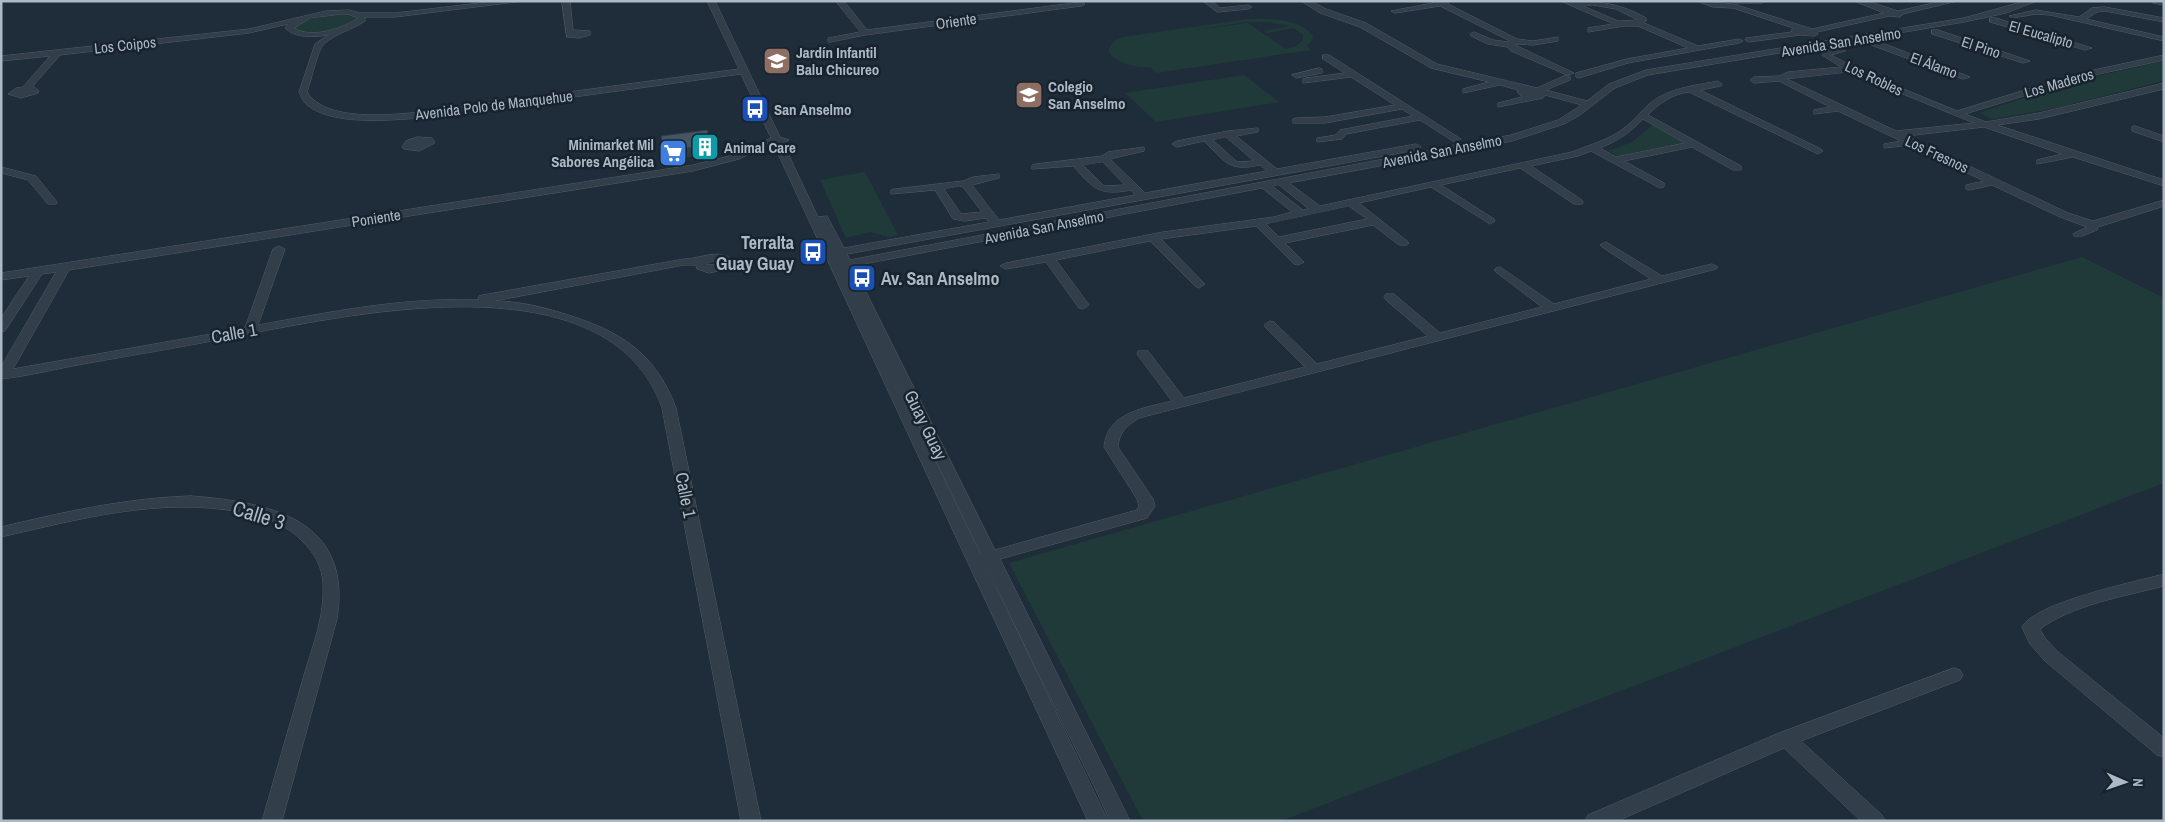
<svg xmlns="http://www.w3.org/2000/svg" width="2165" height="822" font-family="'Archivo Narrow',sans-serif">
<style>
.green{fill:#203a39;fill-rule:evenodd}
.lines{fill:none;stroke-linecap:round;stroke-linejoin:round}
.minor-casing{stroke:#4f5c67;stroke-width:1}
.minor{fill:#323e49;fill-rule:evenodd}
.shaded-wall{fill:#303c45}
.building{fill:#445563;stroke:#303c45}
.labels{text-anchor:middle;dominant-baseline:central;stroke-width:5;stroke-linejoin:round;paint-order:stroke}
.far-street-label{font-size:15px;fill:#acb9c6;stroke:#18232d}
.far-poi-label{font-size:15px;font-weight:bold;fill:#acb9c6;stroke:#18232d;text-anchor:start}
.poi-label{font-size:18px;font-weight:bold;fill:#acb9c6;stroke:#18232d;text-anchor:end}
.street-label{font-size:18px;fill:#acb9c6;stroke:#18232d}
.near-street-label{font-size:21px;fill:#acb9c6;stroke:#18232d}
</style>
<rect width="100%" height="100%" fill="#1e2d39"/>
<path class="green" d="M342,14L355,16L356,19L355,22C337,29 314,38 296,29L295,27C309,16 325,16 342,14Z
M1248,19C1267,18 1301,18 1313,36L1312,41L1307,46L1311,50L1156,73L1152,68C1137,67 1117,65 1109,52C1109,41 1120,38 1129,36ZM1246,22H1270L1290,26L1264,31L1267,33L1294,28L1303,35V40L1296,46L1286,49L1248,23L1194,30Z
M2164,61V80L2159,82L2056,108L1993,119L1979,113L2075,81Z
M1244,75L1279,102L1156,122L1125,93Z
M1654,124L1686,142L1618,156L1608,151L1632,142Z
M865,172L898,235L889,237L870,232L846,238L820,180Z
M2082,257L2164,298V483L1281,821H1143L1009,563Z"/>
<g class="lines">
<defs>
<path id="minor" d="M497,1H523L395,17H365V21C352,30 336,33 324,44C317,51 311,82 307,92C325,122 390,115 421,112L739,69L707,1H715L780,137L789,140L783,143L818,217L827,216L844,248L989,222L986,218L965,221L953,219L935,190L891,194V190L895,189L963,181L973,177L999,174V178L972,185L999,220L1135,195L1131,190C1099,196 1094,189 1073,166L1032,169V165L1036,164L1102,156L1108,152L1144,147V151L1110,159L1145,193L1267,171L1260,165C1228,172 1226,162 1204,141L1177,147L1172,144L1177,141L1228,131L1258,128V132L1236,136L1277,169L1416,144L1421,147L1416,150L847,254L850,260L1511,135L1558,120L1582,105L1545,95L1543,98L1498,107V103L1522,97L1517,92L1518,90L1500,85L1463,93V89L1489,82L1431,68L1360,27L1320,13L1301,1H1311L1326,9L1366,23L1437,64L1537,88L1564,76H1570V80L1546,90L1587,101L1609,84L1646,70L1964,18L2025,1H2037L2006,13L1964,22L1648,75L1615,88L1580,115L1564,124L1512,141L1289,183L1320,206L1572,152C1592,144 1612,139 1628,125C1639,116 1646,104 1659,97C1677,87 1698,85 1718,81L1722,84L1721,86L1700,90L1821,149L1823,151L1818,154L1689,92C1673,94 1659,103 1648,115L1741,166V170H1733L1692,147L1624,161L1664,183V187L1660,188L1591,151L1578,156L1531,166L1582,200L1583,202L1582,204H1574L1520,168L1441,185L1494,219L1495,221L1490,224L1431,187L1359,203L1407,241L1409,243L1407,245H1399L1373,225L1285,243L1304,262L1298,265L1294,264L1256,226L1161,239L1203,282L1205,284L1199,288L1195,286L1150,241L1056,260L1089,305L1083,309L1079,308L1046,262L1006,269L1000,266L1006,263L1163,232L1274,217L1292,212L1262,188L853,266L995,550L1137,510L1139,506L1137,499L1104,447C1107,412 1145,408 1172,401L1137,354L1138,351H1148L1184,398L1305,367L1266,328L1264,325L1270,321L1274,322L1317,364L1428,336L1386,300L1384,297L1386,294H1394L1440,333L1542,307L1496,272L1494,270L1496,268L1500,267L1554,304L1651,279L1602,247L1600,245L1606,242L1662,276L1712,264L1718,267L1716,269L1139,418C1127,426 1119,432 1118,447L1153,499L1155,506L1147,518L1000,559L1130,821H1110L1095,788L985,564L1108,821H1088L773,143L739,159L693,171L69,270L13,369L245,328L273,249L279,246L285,249L258,325C331,312 403,297 478,300L479,296L483,295L684,259C700,259 721,247 733,261L727,269L709,273L697,269L696,265H684L494,301C518,301 543,307 565,314C620,331 655,352 676,408L761,821H741L662,408C608,255 350,315 232,337C183,347 133,355 83,364C56,369 28,376 1,379V367L56,272L42,274L5,331L1,332V318L29,276L1,280V273L693,165L733,155L771,138L741,74L421,118C390,120 333,126 307,105C303,102 301,96 299,92L315,44L328,35C314,37 296,39 285,28L288,24L249,33L60,55L33,86L39,91L38,93L21,98L8,94L16,88L23,87L50,56L1,61V56L249,29L326,11L349,10L359,13H395ZM342,14H348L358,18C343,29 310,39 294,28L310,18ZM1643,119L1685,143L1616,157L1600,148C1617,141 1630,133 1643,119ZM1226,137L1254,161L1237,162L1213,140ZM1103,162L1125,185L1104,186L1083,165ZM1279,185L1309,209L1303,210L1272,186ZM960,186L963,187L982,212L961,214L944,189ZM1349,206L1367,219L1279,237L1266,224ZM718,260L721,262L719,264L707,265L708,263ZM890,366L981,554H980Z
M562,1H570L573,30L590,31V35L579,38L567,37Z
M836,1H844L867,30L1081,2L1085,4L1081,6L865,35L831,42H828V38L860,32Z
M1203,1H1212L1220,8L1248,5L1252,7L1248,9L1218,12Z
M1431,1H1448V4L1517,39L1533,41L1558,37V41L1533,45L1517,44L1515,45L1574,73L1567,75L1511,51L1507,47L1488,44L1471,36L1470,34L1474,32L1493,40L1508,42L1510,41L1440,6L1395,13L1391,11L1433,3Z
M1561,1C1594,1 1616,1 1646,18L1647,20L1644,23L1698,46L1739,39L1743,41L1739,43L1628,63L1579,78L1576,77V73L1627,59L1688,48L1638,26H1624L1588,32V28L1613,24ZM1593,5L1616,9L1638,20L1618,21L1583,6Z
M1697,1L1734,4L1812,29L1884,13L1854,1H1867L1898,11L1942,1H1957L1903,14L1900,17L1889,16L1817,32L1818,34L1814,36L1800,35L1749,42L1745,40L1746,38L1792,32L1791,30L1793,28L1733,8L1713,7Z
M1732,1H1766L1762,3H1736Z
M2152,1H2164V5L2153,3Z
M2105,7L2164,18V22L2105,11L2097,12L2086,19L2164,37V41L2050,15L2036,14L2013,18L2009,16L2036,10L2079,17L2092,8Z
M1990,18H1996L2092,48L2085,50L1990,22Z
M1932,30H1938L2030,61L2023,63L1932,34Z
M1871,41H1877L1970,77L1963,79L1871,45Z
M1842,47H1845V51L1831,55L1867,74L1957,111L2080,73L2164,55V60L2085,77L1965,114L1986,122L2039,113L2164,83V89L2039,119L1997,125L2164,180V186L2073,157L2037,164V160L2062,154L1984,127L1906,136L2068,213L2093,221L2164,200V206L2098,227L2097,230L2082,236H2074L2073,234L2087,227L2060,217L1992,185L1970,190L1966,189V185L1984,181L1910,145L1884,148V144L1901,141L1838,111L1814,114V110L1830,107L1779,81L1754,83L1750,80L1754,77L1779,76L1788,72L1841,67L1822,55L1827,49ZM1849,72L1974,123L1896,131L1787,79Z
M1323,55H1329L1461,139L1456,142L1453,141L1420,120L1346,134L1342,139L1317,142V138L1336,135L1340,130L1413,116L1402,109L1325,123H1293V119L1296,118L1325,117L1395,105L1351,77L1303,83V79L1306,78L1345,73L1323,59Z
M1319,68L1322,69V73L1296,78L1292,75Z
M2135,126L2164,136V142L2132,131V127Z
M418,137L432,138L435,143L419,151L404,149L402,147L406,141Z
M1,167L36,176L57,202L56,204H48L28,180L1,173Z
M191,496C270,502 353,519 337,619L282,821H262C276,772 290,724 304,675C313,645 325,615 323,583C322,567 315,554 304,543C287,524 264,517 240,512C160,497 79,519 1,537V527C64,512 126,498 191,496Z
M2164,574V586C2125,596 2072,605 2040,629L2045,638L2057,651L2164,738V757L2157,755L2045,661L2030,644L2022,627C2036,602 2135,582 2164,574Z
M1954,668L1960,670L1963,675L1960,680L1801,741L1882,815L1885,821H1861L1784,748L1617,821H1585L1588,815L1779,733Z"/>
</defs>
<use href="#minor" class="minor-casing"/>
<use href="#minor" class="minor"/>
</g>
<path class="shaded-wall" d="M712,144L714,153L683,158L684,162L667,165L665,156L681,149Z"/>
<path class="building" d="M707,130L712,144L681,149L682,153L665,156L661,136Z"/>
<defs>
<symbol id="school-square" viewBox="-11 -11 22 22"><rect x="-9" y="-9" width="18" height="18" rx="4" fill="#8d6e63" stroke="#18232d"/><path d="M0-5L7-2L0 1L-7-2ZM-4 1L0 2.5L4 1V4Q0 6-4 4Z" fill="#fff"/></symbol>
<symbol id="bus-square" viewBox="-11 -11 22 22"><rect x="-9" y="-9" width="18" height="18" rx="4" fill="#1a4fb4" stroke="#18232d"/><path d="M-5-6H5V4H4V6H2V4H-2V6H-4V4H-5ZM-3.5-4V0h7V-4ZM-3.5 1.2v1.5H-2V1.2ZM2 1.2v1.5H3.5V1.2Z" fill="#fff"/></symbol>
<symbol id="building-square" viewBox="-11 -11 22 22"><rect x="-9" y="-9" width="18" height="18" rx="4" fill="#0f9aa8" stroke="#18232d"/><path d="M-4-6H4V6H1V3H-1V6H-4ZM-2.5-4.3h1.7v1.8h-1.7ZM.8-4.3h1.7v1.8H.8ZM-2.5-1h1.7V.8h-1.7ZM.8-1h1.7V.8H.8Z" fill="#fff"/></symbol>
<symbol id="supermarket-square" viewBox="-11 -11 22 22"><rect x="-9" y="-9" width="18" height="18" rx="4" fill="#3f7fe0" stroke="#18232d"/><path d="M-6-5.5h2.5l.6 2H6L4.5 2H-2.5L-4.4-4H-6ZM-1.5 3.2a1.3 1.3 0 1 0 .1 0ZM3 3.2a1.3 1.3 0 1 0 .1 0Z" fill="#fff"/></symbol>
</defs>
<g fill-rule="evenodd">
<use href="#school-square" x="761" y="45" width="32" height="32"/>
<use href="#school-square" x="1013" y="79" width="32" height="32"/>
<use href="#bus-square" x="739" y="93" width="32" height="32"/>
<use href="#building-square" x="689" y="131" width="32" height="32"/>
<use href="#supermarket-square" x="657" y="137" width="32" height="32"/>
<use href="#bus-square" x="797" y="236" width="32" height="32"/>
<use href="#bus-square" x="846" y="262" width="32" height="32"/>
</g>
<g class="labels">
<g class="far-street-label">
<text transform="translate(956 21) rotate(-8)">Oriente</text>
<text transform="translate(2041 34) rotate(16)">El Eucalipto</text>
<text transform="translate(1841 42) rotate(-9)">Avenida San Anselmo</text>
<text transform="translate(125 45) rotate(-6)">Los Coipos</text>
<text transform="translate(1981 47) rotate(18)">El Pino</text>
<text transform="translate(1934 65) rotate(20)">El Álamo</text>
<text transform="translate(1874 78) rotate(25)">Los Robles</text>
<text transform="translate(2059 83) rotate(-16)">Los Maderos</text>
<text transform="translate(494 105) rotate(-7)">Avenida Polo de Manquehue</text>
<text transform="translate(1442 151) rotate(-11)">Avenida San Anselmo</text>
<text transform="translate(1937 154) rotate(25)">Los Fresnos</text>
<text transform="translate(376 218) rotate(-9)">Poniente</text>
<text transform="translate(1044 227) rotate(-11)">Avenida San Anselmo</text>
</g>
<g class="far-poi-label">
<text x="796" y="52">Jardín Infantil<tspan x="796" dy="17">Balu Chicureo</tspan></text>
<text x="1048" y="86">Colegio<tspan x="1048" dy="17">San Anselmo</tspan></text>
<text x="774" y="109">San Anselmo</text>
<text x="654" y="144" text-anchor="end">Minimarket Mil<tspan x="654" dy="17">Sabores Angélica</tspan></text>
<text x="724" y="147">Animal Care</text>
</g>
<g class="poi-label">
<text x="794" y="242">Terralta<tspan x="794" dy="21">Guay Guay</tspan></text>
<text x="881" y="278" text-anchor="start">Av. San Anselmo</text>
</g>
<g class="street-label">
<text transform="translate(234 333) rotate(-10)">Calle 1</text>
<text transform="translate(926 425) rotate(64)">Guay Guay</text>
<text transform="translate(686 495) rotate(79)">Calle 1</text>
</g>
<g class="near-street-label">
<text transform="translate(259 515) rotate(17)">Calle 3</text>
</g>
</g>
<rect width="2165" height="822" fill="none" stroke="#acb9c6" stroke-width="5"/>
<g transform="translate(2125 782) rotate(92)" stroke="#18232d" stroke-width="4" paint-order="stroke">
<path d="M0-4L9 19L0 12L-9 19Z" fill="#acb9c6"/>
<text y="-8" font-size="14" font-weight="bold" text-anchor="middle" fill="#acb9c6">N</text>
</g>
</svg>
